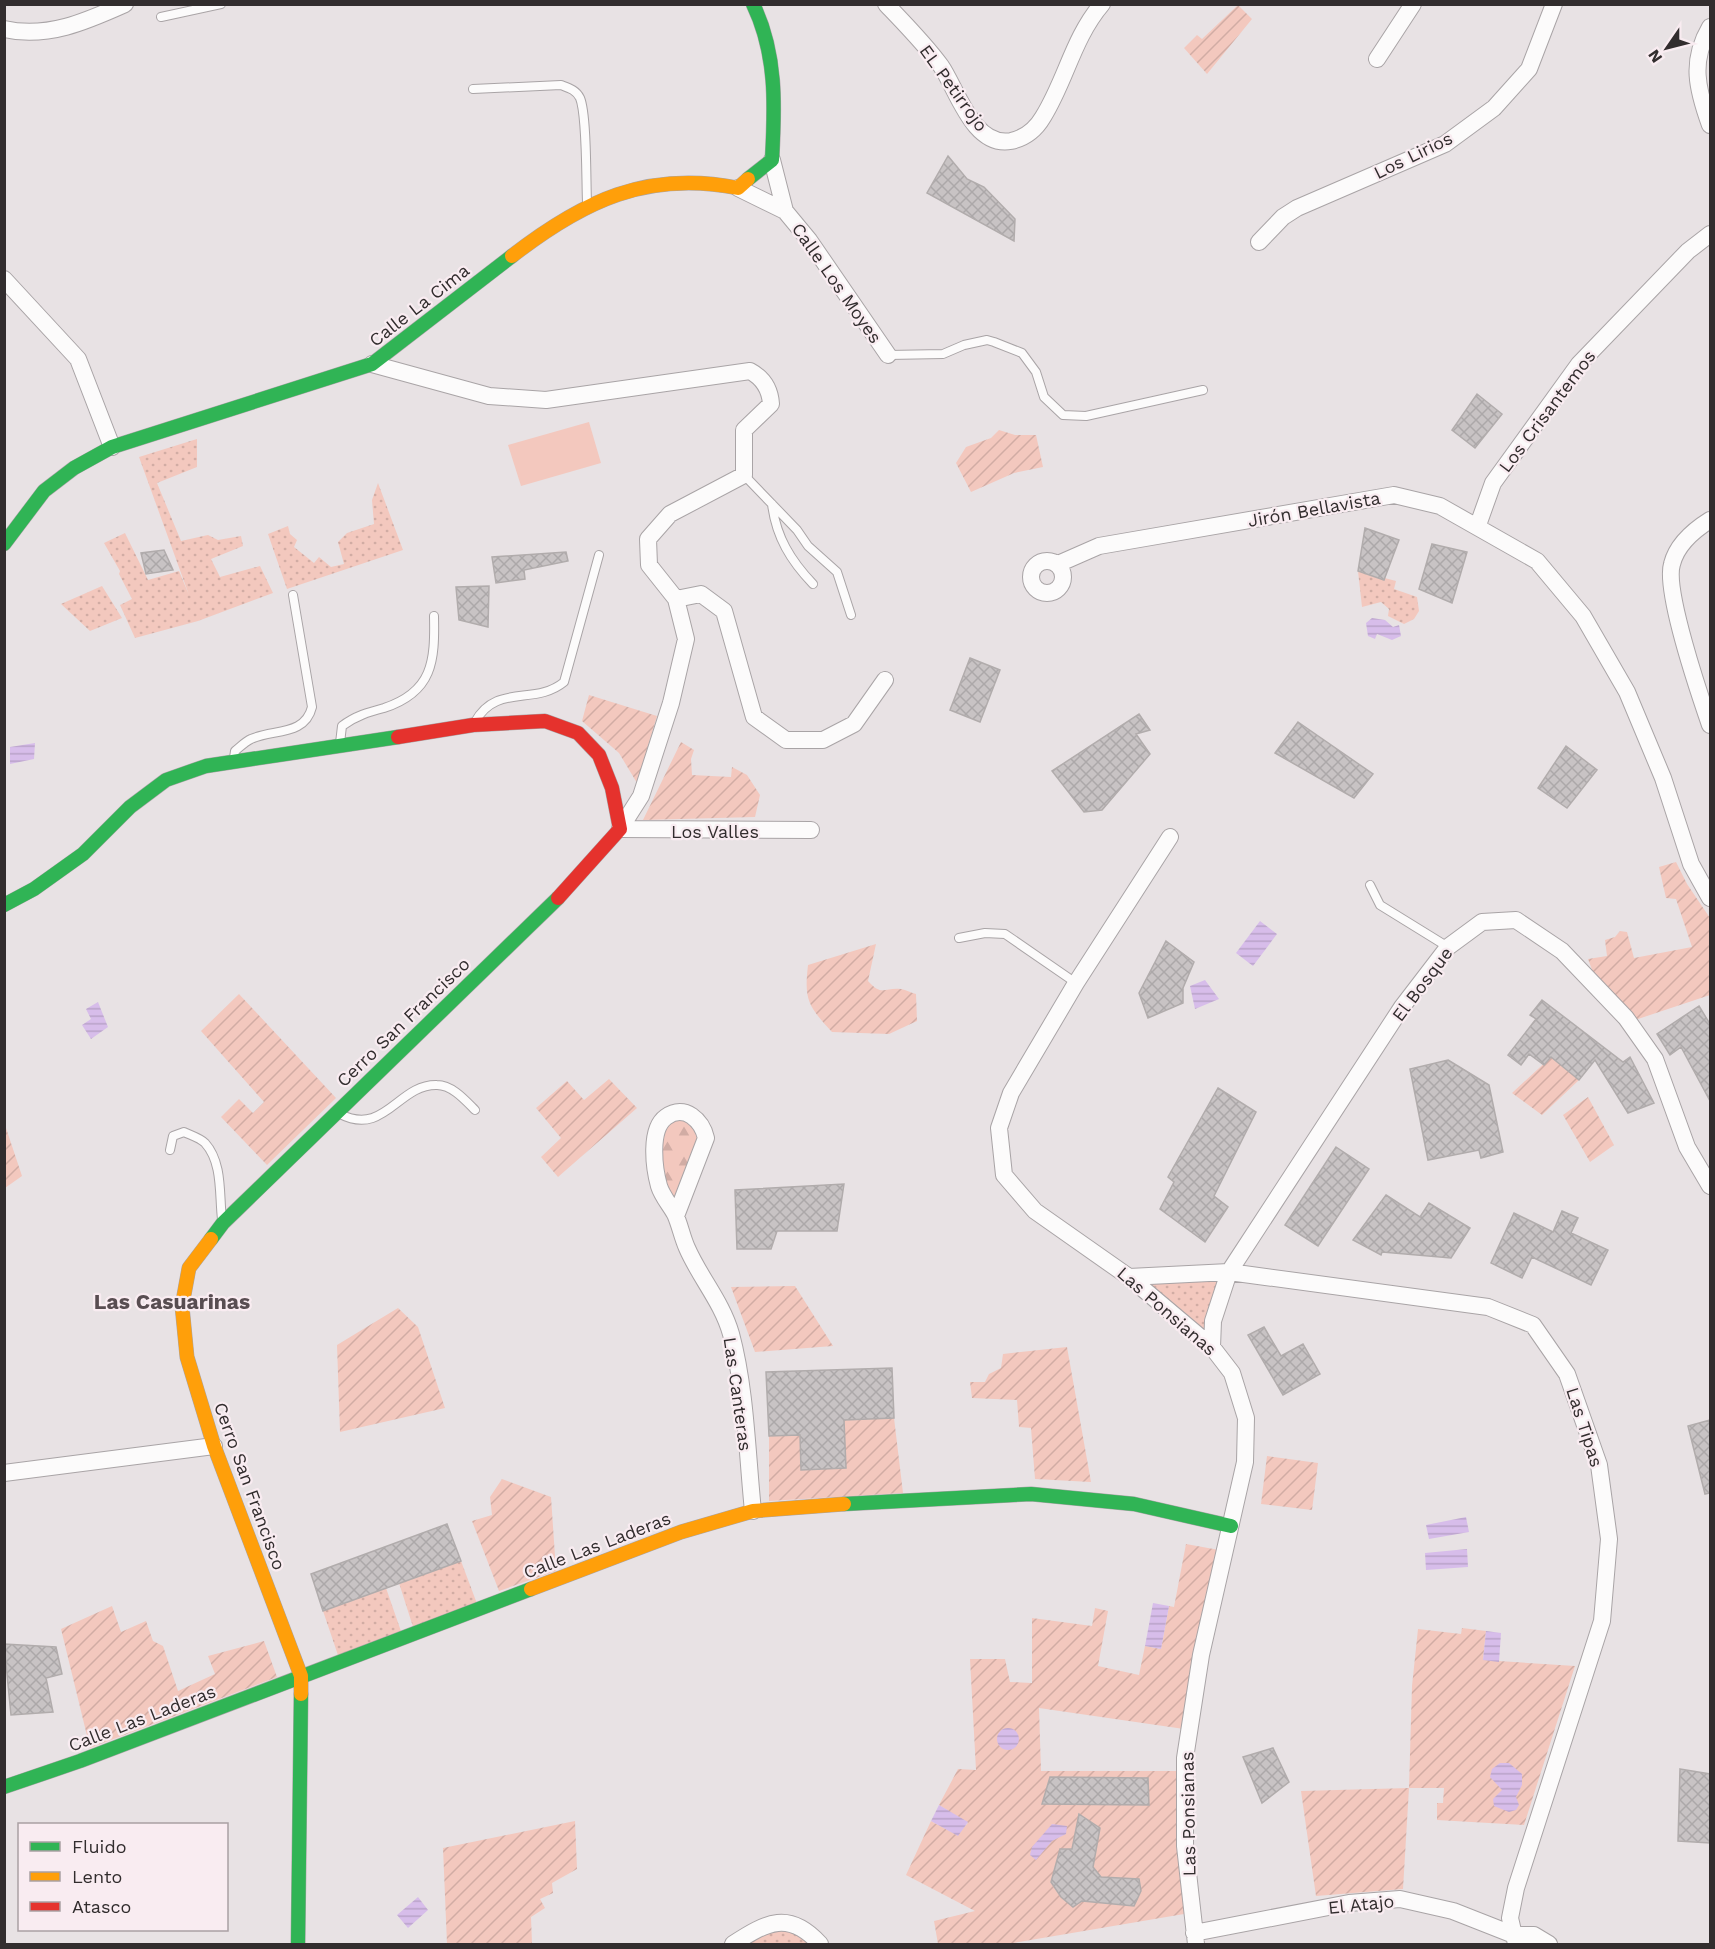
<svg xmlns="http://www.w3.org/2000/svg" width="1715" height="1949" font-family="'Work Sans',sans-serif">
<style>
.grass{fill:url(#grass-dots)}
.forest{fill:url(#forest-firs)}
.garden{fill:url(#garden-furrows)}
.pitch{fill:#f3c8be}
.water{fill:url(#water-rules)}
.building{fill:url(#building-cross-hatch);stroke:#b1acac;stroke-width:1.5}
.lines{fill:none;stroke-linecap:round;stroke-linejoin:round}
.lane-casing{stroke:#a9a4a6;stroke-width:10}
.street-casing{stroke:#a9a4a6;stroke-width:18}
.fast-casing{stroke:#a9a4a6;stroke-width:15}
.slow-casing{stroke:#a9a4a6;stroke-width:15}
.jam-casing{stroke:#a9a4a6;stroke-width:15}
.lane{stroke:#fcfbfb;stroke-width:8}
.street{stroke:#fcfbfb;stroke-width:16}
.fast{stroke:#30b455;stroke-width:14}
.slow{stroke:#ff9f0a;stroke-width:14}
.jam{stroke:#e5322d;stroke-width:14}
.labels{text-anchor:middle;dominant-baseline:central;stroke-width:4.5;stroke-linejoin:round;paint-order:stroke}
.street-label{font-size:18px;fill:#322d2e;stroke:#f9ecf1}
.quarter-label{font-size:21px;font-weight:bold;fill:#584d51;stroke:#f9ecf1}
</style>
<defs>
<pattern id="grass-dots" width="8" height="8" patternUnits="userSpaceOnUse" patternTransform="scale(1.5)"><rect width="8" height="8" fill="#f3c8be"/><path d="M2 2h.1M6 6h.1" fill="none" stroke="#d1aca4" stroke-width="1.8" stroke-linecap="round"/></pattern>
<pattern id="forest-firs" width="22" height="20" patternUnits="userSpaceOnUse" patternTransform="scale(1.5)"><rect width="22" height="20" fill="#f3c8be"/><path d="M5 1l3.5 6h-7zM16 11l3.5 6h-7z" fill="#d1aca4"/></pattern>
<pattern id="garden-furrows" width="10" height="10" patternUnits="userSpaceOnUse" patternTransform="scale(1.5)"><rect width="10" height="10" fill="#f3c8be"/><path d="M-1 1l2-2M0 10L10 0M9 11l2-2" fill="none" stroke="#d1aca4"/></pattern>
<pattern id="water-rules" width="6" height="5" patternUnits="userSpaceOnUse" patternTransform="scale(1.5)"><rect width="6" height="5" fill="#d7bdea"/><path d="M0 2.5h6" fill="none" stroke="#b9a3c9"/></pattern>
<pattern id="building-cross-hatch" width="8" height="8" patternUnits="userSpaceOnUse" patternTransform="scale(1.5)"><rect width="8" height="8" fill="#c8c3c4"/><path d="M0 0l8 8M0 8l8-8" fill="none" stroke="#aca8a9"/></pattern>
</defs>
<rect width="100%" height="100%" fill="#e8e2e4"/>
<path class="grass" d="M197,439V467L157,483L181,541L208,535L218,540L241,536L243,546L211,559L220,577L260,566L273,593L198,621L135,638L120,605L132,599L119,574L120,571L104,543L125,533L148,580L179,571L189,595L139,457Z
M378,483L403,550L287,589L268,534L288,526L290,534L297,540L294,547L314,563L319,557L331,567L344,564L338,542L347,533L374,524L372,500Z
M1358,571L1396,581L1394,589L1417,597L1419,611L1414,619L1404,624L1388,616L1389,609L1381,602L1362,607Z
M102,586L122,618L90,631L61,604Z
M1229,1272L1212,1347L1129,1277Z
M461,1561L479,1609L415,1633L399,1583Z
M386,1588L403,1637L340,1661L323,1611Z
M782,1922L820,1944H733Z"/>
<path class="forest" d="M676,1113L703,1127L676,1216L656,1162L666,1117Z"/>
<path class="garden" d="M1238,5L1252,19L1207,74L1184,48L1197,35L1202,39Z
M999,430L1015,435H1036L1043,467L1014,473L971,492L956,463L966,447L991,438Z
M589,695L657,716L637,783L619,753L582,721Z
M681,742L694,750L691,759L692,775L731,777L732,767L747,775L760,795L755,817L643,820Z
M1676,862L1687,884L1710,918V995L1635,1020L1594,975L1588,959L1607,956L1605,940L1615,937L1620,931L1627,932L1634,958L1692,947L1676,899L1666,898L1659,867Z
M876,944L868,981C882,997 885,987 901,989C906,990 912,993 916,994L917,1021L889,1034L832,1032C808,1006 804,1000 808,965Z
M239,994L336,1098L267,1165L221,1117L239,1099L253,1113L264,1102L201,1031Z
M1551,1057L1579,1080L1542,1115L1512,1093Z
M609,1079L637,1108L558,1177L541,1157L561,1138L536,1108L567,1081L584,1100Z
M1588,1097L1614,1145L1590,1162L1563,1115Z
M5,1125L22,1176L5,1188H4Z
M795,1286L833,1346L755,1352L731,1287Z
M398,1308L418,1327L445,1408L340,1432L337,1345Z
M1067,1347L1091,1482L1035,1479L1031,1428L1019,1427L1017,1400L972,1398L970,1382H985L989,1374L1001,1368L1003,1354Z
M894,1418L903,1493L769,1501V1436L800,1435L801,1470L845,1468L844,1420Z
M1267,1456L1318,1463L1312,1510L1261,1504Z
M502,1479L551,1497L556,1571L499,1591L472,1521L492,1515L490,1497Z
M1186,1544L1219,1550L1184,1729L1039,1708L1041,1771H1176L1184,1914L1007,1944H938L934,1921L975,1911L906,1875L931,1821L957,1835L968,1823L939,1805L958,1769L976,1770L970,1659H1005L1010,1682L1032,1683V1618L1092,1626L1095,1608L1108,1611L1098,1666L1139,1675L1145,1646L1161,1649L1169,1606L1174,1607Z
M112,1606L121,1632L146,1621L153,1641L163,1646L178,1691L215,1674L208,1656L264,1641L277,1677L90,1748L61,1629Z
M1462,1628L1486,1631L1483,1660L1575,1666L1524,1825L1437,1820V1803H1443L1444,1788H1409L1403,1889L1316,1896L1301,1791L1409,1788L1412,1686L1418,1629L1461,1634Z
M575,1821L577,1869L552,1883L553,1893L540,1899L545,1908L531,1917L532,1944H447L443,1848Z"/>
<path class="pitch" d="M589,422L601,463L521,486L508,445Z"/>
<path class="water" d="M1372,618L1385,620L1393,627L1399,625L1401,636L1392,640L1377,634L1375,639L1368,636L1366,623Z
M35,743L34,759L10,764V747Z
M1260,921L1277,934L1253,966L1236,953Z
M1205,980L1219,999L1195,1009L1190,986Z
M98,1002L108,1027L91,1039L82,1025L91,1019L86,1009Z
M1466,1517L1469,1532L1429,1539L1426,1525Z
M1467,1549L1468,1567L1426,1570L1425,1553Z
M1153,1603L1169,1606L1161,1649L1145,1646Z
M1486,1631L1501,1633L1499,1662L1483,1660Z
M997 1739a11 11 0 1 1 22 0a11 11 0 1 1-22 0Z
M1500,1763H1509L1522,1774V1785L1516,1797L1519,1805L1516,1810L1509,1812L1494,1806L1493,1799L1502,1790L1490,1777L1492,1769Z
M939,1805L968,1822L958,1836L931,1821Z
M1052,1824L1067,1826L1066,1834L1052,1841L1036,1860L1030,1855L1032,1847Z
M418,1897L428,1910L408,1928L397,1915Z"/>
<path class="building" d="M948,156L967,179L984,187L1015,219L1014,241L927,193Z
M1477,394L1502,414L1475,448L1452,430Z
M1365,528L1399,540L1384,580L1358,571Z
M1432,544L1467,552L1452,603L1419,589Z
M164,550L173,570L146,574L141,553Z
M566,552L568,561L524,570L525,579L496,583L492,557Z
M489,586L488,627L459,620L456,587Z
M970,658L1000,670L980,722L950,710Z
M1139,714L1150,730L1136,734L1150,754L1102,810L1084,812L1052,771Z
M1298,722L1373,774L1354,798L1275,753Z
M1566,746L1597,770L1567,808L1538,788Z
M1166,941L1194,962L1183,988V1003L1148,1018L1139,993Z
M1542,1000L1623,1062L1630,1057L1654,1103L1628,1113L1595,1060L1579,1080L1551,1057L1544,1065L1529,1054L1521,1065L1508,1055L1536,1019L1530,1015Z
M1699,1006L1710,1024V1101L1681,1047L1670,1055L1657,1034Z
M1448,1060L1489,1085L1503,1152L1481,1158L1479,1150L1428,1160L1410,1069Z
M1218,1088L1256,1112L1214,1196L1228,1207L1205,1242L1160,1209L1174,1182L1168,1177Z
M1336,1147L1369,1169L1318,1246L1285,1225Z
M844,1184L837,1231H777L771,1249H737L735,1190Z
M1386,1195L1420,1217L1429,1203L1470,1228L1451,1258L1382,1252L1381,1255L1353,1240Z
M1562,1211L1578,1218L1571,1233L1608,1250L1591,1285L1532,1257L1522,1278L1491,1263L1514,1213L1553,1232Z
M1264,1327L1281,1356L1303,1344L1320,1374L1283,1395L1248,1335Z
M892,1368L894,1418L844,1420L846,1468L801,1470L800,1435L769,1436L766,1372Z
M1710,1420V1493L1705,1494L1688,1426Z
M447,1524L461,1561L323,1611L311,1574Z
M4,1644L56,1647L62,1674L46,1678L53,1712L11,1715Z
M1273,1748L1289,1782L1262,1803L1243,1757Z
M1680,1769L1710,1774V1843L1678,1841Z
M1050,1777L1148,1778L1149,1805L1042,1804Z
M1079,1814L1100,1828L1093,1867L1101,1877L1139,1879L1141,1891L1134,1906L1082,1901L1073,1907L1061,1897L1051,1882L1060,1849H1072Z"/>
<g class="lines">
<defs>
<path id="lane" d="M161,17L221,4
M473,89L561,85C569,88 576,90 580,98C587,115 586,180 587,202
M888,355L943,354L964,345L987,340L994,342L1022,353L1036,372L1044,397L1063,415L1086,416L1203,390
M744,475L797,530L808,546L837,572L851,615
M772,504C776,537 791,561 813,584
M475,722C496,683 535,706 564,682L599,555
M340,743L342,726C355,716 369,712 384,708C433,692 435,661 434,616
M234,758L235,751C240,747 246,741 251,739C273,729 305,736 312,707L293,595
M1370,885L1380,905L1448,947
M959,938L985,933L1005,934L1076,983
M340,1114C385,1137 398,1084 437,1085C452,1085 465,1100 475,1110
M170,1150L173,1136L184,1132C190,1135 200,1138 205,1143C223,1163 219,1195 222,1219"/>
<path id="street" d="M886,4C905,24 925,44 941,66C957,89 973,148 1011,141C1025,138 1036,129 1043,117C1066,80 1073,38 1102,4
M1710,27C1690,61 1697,89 1710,125
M4,29C47,39 87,21 125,4
M1377,59L1413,4
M772,160L785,211
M738,188L785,211L809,240L888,355
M1259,242L1283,217L1297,208L1445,144L1494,108L1529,69L1554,4
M4,279L78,359L112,447
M372,364L489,396L546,400L750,371C763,378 770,389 771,404L744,430V475L670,514L648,539L649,565L676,599L686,639L671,703L641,796L620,829
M1710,520C1694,530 1677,544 1672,564C1664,590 1700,696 1710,725
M1478,525L1493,483L1579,364L1688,251L1710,234
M1031 577a16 16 0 1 1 32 0a16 16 0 1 1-32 0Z
M1058,564L1099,546L1394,495L1440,506L1537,561L1583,616L1627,692L1663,778L1691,864L1710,898
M676,599L701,594L724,611L754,717L786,740H823L854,724L885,680
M620,829L811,830
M1170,837L1076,983L1011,1093L999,1128L1004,1175L1035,1211L1129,1277L1212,1347L1232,1373L1246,1418L1245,1462L1201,1655L1185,1758V1846L1196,1944
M676,1216L706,1138C702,1121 685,1103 666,1117C649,1129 654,1168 659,1186C662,1196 670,1205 675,1214C680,1225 682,1237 687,1248C700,1278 722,1302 731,1334C746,1390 747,1453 753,1511
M1129,1277L1229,1272L1488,1307L1533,1325L1567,1374L1599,1465L1609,1539L1602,1621L1516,1888L1510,1918L1516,1944
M1212,1347L1213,1321L1229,1272L1402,1007L1448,947L1482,922L1516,920L1562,951L1626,1018L1655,1059L1687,1147L1710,1186
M4,1473L214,1446
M1194,1933L1349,1903L1400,1899L1453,1911L1514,1935H1534L1549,1944
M733,1944C767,1922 789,1910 820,1944"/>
<path id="fast" d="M748,179L772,160C775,105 777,54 753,4
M4,544L44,491L74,468L112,447L372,364L512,256
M4,905L34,889L83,854L130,807L166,780L206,766L398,737
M211,1239L223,1223L558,898
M844,1504L1031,1494L1134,1504L1231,1526
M4,1787L80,1761L531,1589
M298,1944L301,1694"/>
<path id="slow" d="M512,256C583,201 647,170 738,188L748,179
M211,1239L189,1268L182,1306L187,1357L214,1446L301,1676V1694
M531,1589L681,1532L753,1511L844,1504"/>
<path id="jam" d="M398,737L473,725L545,721L578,733L599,755L612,788L620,829L558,898"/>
</defs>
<use href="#lane" class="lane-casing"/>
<use href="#street" class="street-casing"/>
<use href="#fast" class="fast-casing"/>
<use href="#slow" class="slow-casing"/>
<use href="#jam" class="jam-casing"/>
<use href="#lane" class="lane"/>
<use href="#street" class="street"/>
<use href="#fast" class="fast"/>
<use href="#slow" class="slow"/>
<use href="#jam" class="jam"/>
</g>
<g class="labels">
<g class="street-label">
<text transform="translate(954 88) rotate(54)">EL Petirrojo</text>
<text transform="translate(1413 155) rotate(-26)">Los Lirios</text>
<text transform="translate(837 283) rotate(55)">Calle Los Moyes</text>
<text transform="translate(419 305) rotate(-38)">Calle La Cima</text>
<text transform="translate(1547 411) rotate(-53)">Los Crisantemos</text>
<text transform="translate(1314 509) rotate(-10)">Jirón Bellavista</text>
<text x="715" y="831">Los Valles</text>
<text transform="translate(1422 984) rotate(-53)">El Bosque</text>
<text transform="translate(403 1022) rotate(-44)">Cerro San Francisco</text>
<text transform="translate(1167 1311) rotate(41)">Las Ponsianas</text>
<text transform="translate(738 1394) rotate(82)">Las Canteras</text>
<text transform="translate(1585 1427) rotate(72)">Las Tipas</text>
<text transform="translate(250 1486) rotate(70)">Cerro San Francisco</text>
<text transform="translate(597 1545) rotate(-21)">Calle Las Laderas</text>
<text transform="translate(142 1718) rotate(-21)">Calle Las Laderas</text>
<text transform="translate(1188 1814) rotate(-91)">Las Ponsianas</text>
<text transform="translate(1361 1904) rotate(-6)">El Atajo</text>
</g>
<g class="quarter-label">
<text x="172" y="1301">Las Casuarinas</text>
</g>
</g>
<rect width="1715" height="1949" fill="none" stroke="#322d2e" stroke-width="12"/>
<rect x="18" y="1823" width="210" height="108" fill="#f9ecf1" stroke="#a9a0a3" stroke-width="1.5"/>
<rect x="30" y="1842" width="30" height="9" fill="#30b455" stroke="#a9a0a3" stroke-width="1.5"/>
<text x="72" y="1853" font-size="18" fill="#322d2e">Fluido</text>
<rect x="30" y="1872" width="30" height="9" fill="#ff9f0a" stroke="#a9a0a3" stroke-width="1.5"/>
<text x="72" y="1883" font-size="18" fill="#322d2e">Lento</text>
<rect x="30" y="1902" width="30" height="9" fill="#e5322d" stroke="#a9a0a3" stroke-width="1.5"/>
<text x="72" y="1913" font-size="18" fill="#322d2e">Atasco</text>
<g transform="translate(1667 48) rotate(235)" stroke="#f9ecf1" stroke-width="4.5" paint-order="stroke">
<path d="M0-4.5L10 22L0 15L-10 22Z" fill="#322d2e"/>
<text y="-9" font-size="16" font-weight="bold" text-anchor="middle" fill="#322d2e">N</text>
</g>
</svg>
